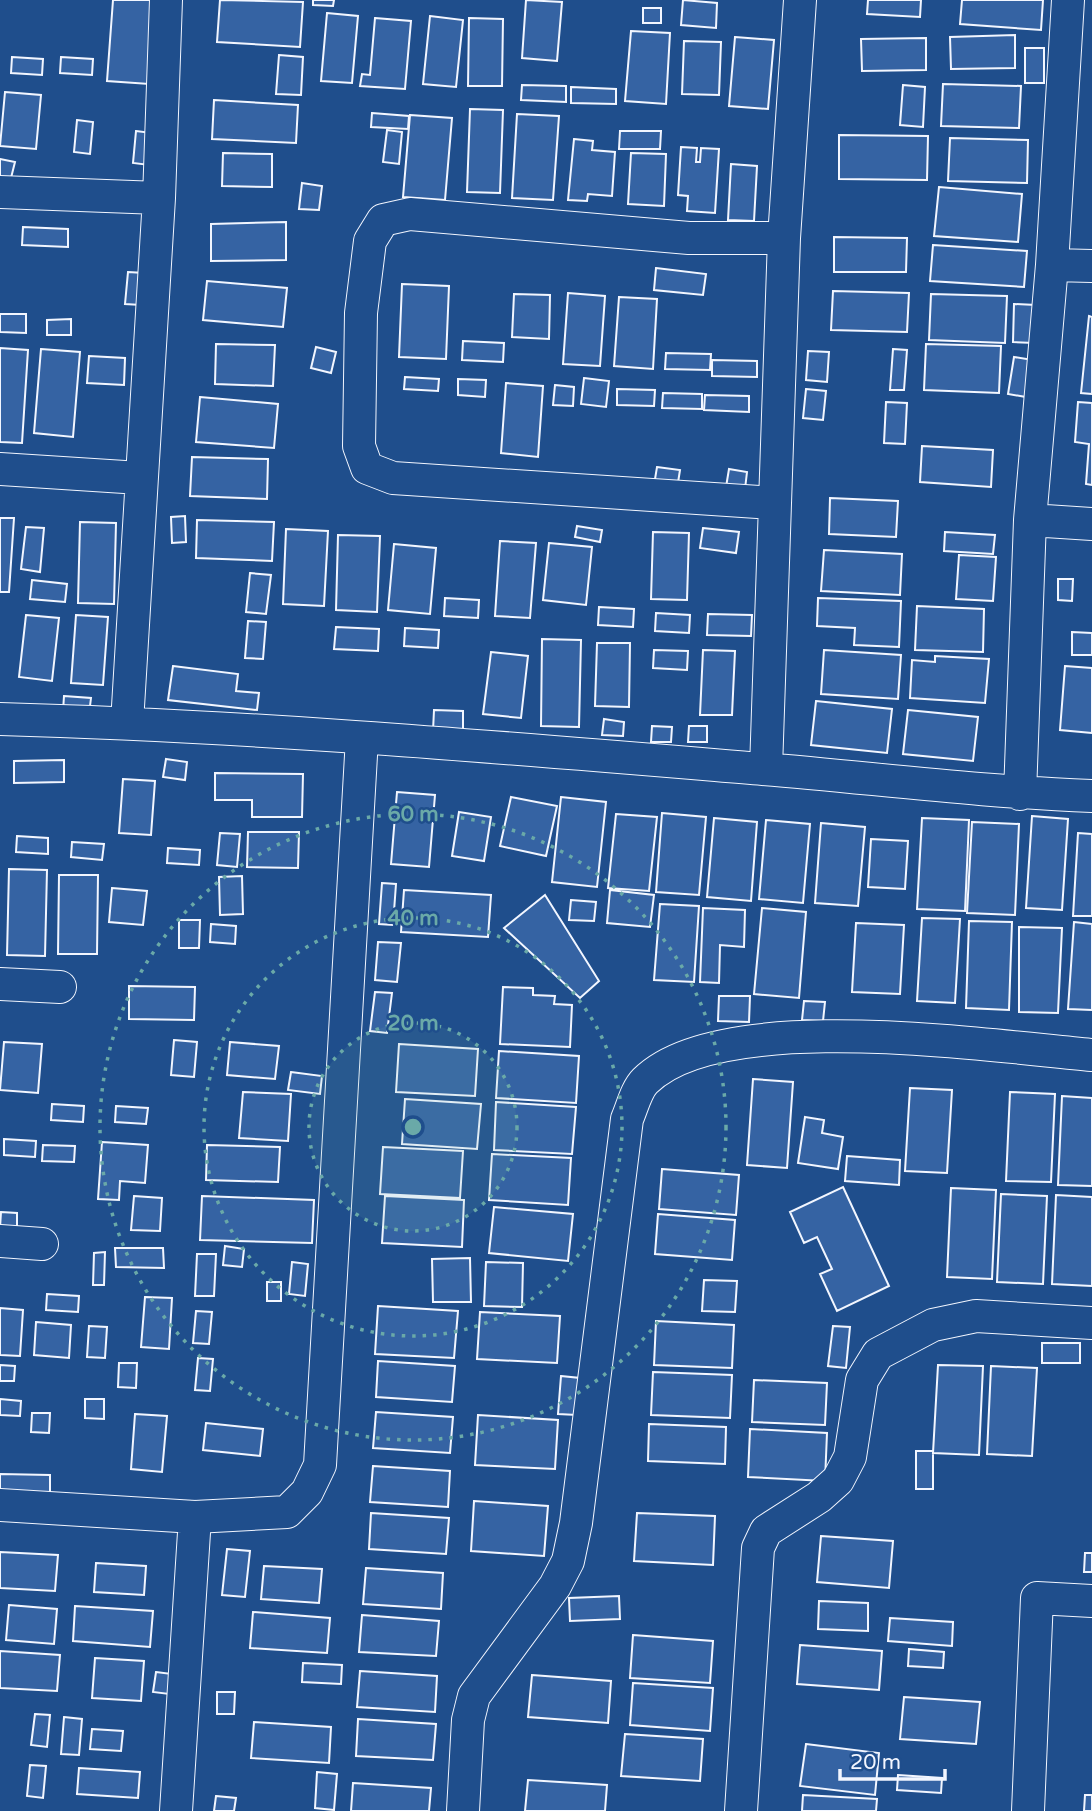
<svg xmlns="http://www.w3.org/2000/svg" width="1092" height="1811" font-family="'Varela Round',sans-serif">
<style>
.building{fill:#3563a3;stroke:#f2f6ff;stroke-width:2}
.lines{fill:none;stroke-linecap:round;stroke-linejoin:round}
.minor-casing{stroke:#f2f6ff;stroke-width:34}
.minor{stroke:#1f4e8c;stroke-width:32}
.ring{fill:none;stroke:#6aa9a8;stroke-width:3.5;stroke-dasharray:3.5 7}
.centre{fill:#6aa9a8;stroke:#1f4e8c;stroke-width:3.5}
.ring-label{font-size:21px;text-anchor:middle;font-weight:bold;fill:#6aa9a8;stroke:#1f4e8c;stroke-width:5;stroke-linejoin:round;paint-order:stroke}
</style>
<rect width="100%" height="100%" fill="#1f4e8c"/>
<path class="building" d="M113,0H155L149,84L107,81Z
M220,0L303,2L300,47L217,42Z
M313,0H334L333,6L313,5Z
M526,0L562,2L557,61L522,58Z
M683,0L717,3L716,28L681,25Z
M868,0H921L920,17L867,14Z
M962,0H1043L1041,30L960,24Z
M643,8H661V23H643Z
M327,13L358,16L352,83L321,81Z
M430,16L463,20L456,87L423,84Z
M375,18L411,21L405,89L360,86L362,74L370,75Z
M469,18L503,19L502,86H468Z
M631,31L670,33L666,104L625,101Z
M1015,35V68L951,69L950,37Z
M735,37L774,40L768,109L729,106Z
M926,38V70L862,71L861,39Z
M684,41L721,42L719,95L682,94Z
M1025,48H1044V83H1025Z
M279,55L303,57L301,95L276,94Z
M12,57L43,59L42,75L11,73Z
M61,57L93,59L92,75L60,73Z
M943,84L1021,86L1019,128L941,126Z
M522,85L566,86V102L521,100Z
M903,85L925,87L923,127L900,125Z
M571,87L616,89V104L571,103Z
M5,92L41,95L36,149L0,146Z
M214,100L298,105L296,143L212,139Z
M470,109L503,110L500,193L467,192Z
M372,113L409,116L408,129L371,127Z
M517,114L559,116L553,200L512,198Z
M410,115L452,118L445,200L403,197Z
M77,120L93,122L90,154L74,152Z
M387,130L402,132L399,164L383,162Z
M136,131L152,133L149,165L133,163Z
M620,131H661L660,149H619Z
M839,135L928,136L927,180L839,179Z
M950,138L1028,140L1027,183L948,181Z
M574,139L593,141L592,150L615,152L612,196L588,194L587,201L568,200Z
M681,147L697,148L696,162H700L701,148L719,149L715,213L687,211L688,196L678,195Z
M223,153L272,154V187L222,186Z
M631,153L666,154L664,206L628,204Z
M0,159L15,162L9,186L0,185Z
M731,164L757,166L754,221L728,220Z
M302,183L322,186L319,210L299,209Z
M939,187L1022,194L1018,242L934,236Z
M286,222V260L211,261V224Z
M23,227L68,229V247L22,245Z
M834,237L907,238L906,272H834Z
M933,245L1027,251L1024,287L930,281Z
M656,268L706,274L703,295L654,290Z
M128,272L144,273L141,305L125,304Z
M207,281L287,288L283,327L203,320Z
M402,284L449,286L446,359L399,357Z
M833,291L909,293L907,332L831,330Z
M568,293L605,296L600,366L563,364Z
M514,294L550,295L549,339L512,337Z
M931,294L1007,296L1005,343L929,340Z
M619,297L657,299L653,369L614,366Z
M1014,304L1036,305L1034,343L1013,342Z
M0,314H26V333L0,332Z
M1089,316L1092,317V394L1081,393Z
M71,319V335H47V320Z
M463,341L504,343L503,362L462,360Z
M216,344L275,345L273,386L215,384Z
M926,344L1001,346L999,393L924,390Z
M316,347L336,352L331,373L311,368Z
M0,348L28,350L22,443L0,442Z
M41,349L80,352L73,437L34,433Z
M893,349L907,350L904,390H890Z
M808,351L829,352L827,382L806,380Z
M666,353L711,354L710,370L665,369Z
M89,356L125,358L124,385L87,383Z
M1014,357L1033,360L1026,397L1008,394Z
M712,360L757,361V377L712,376Z
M405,377L439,379L438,391L404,389Z
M584,378L609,381L606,407L581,404Z
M458,379L486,380L485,397L458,395Z
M506,383L543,386L538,457L501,453Z
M555,385L574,387L573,406L553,405Z
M617,389L655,390L654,406L617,405Z
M806,389L826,391L823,420L803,418Z
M663,393L702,394V409L662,408Z
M705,395L749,396V412L704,410Z
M200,397L278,404L274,448L196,442Z
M886,402L907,403L905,444L884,443Z
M1078,402L1092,403V485L1086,484L1089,444L1075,442Z
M922,446L993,450L991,487L920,482Z
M192,457L268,459L267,499L190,496Z
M657,467L680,470L677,489L654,485Z
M729,469L747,472L745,489L726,487Z
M830,498L898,501L896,537L829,534Z
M185,516L186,542L172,543L171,517Z
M0,518H14L9,592H0Z
M197,520L274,522L272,561L196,558Z
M80,522L116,523L114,604L78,603Z
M577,526L602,530L600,542L575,537Z
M26,527L44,528L40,572L21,569Z
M703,528L739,532L736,553L700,548Z
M286,529L328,531L324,606L283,604Z
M653,532L689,533L687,600L651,599Z
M945,532L995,535L993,554L944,551Z
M338,535L380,536L377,612L336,610Z
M500,541L536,543L530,618L495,616Z
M549,543L592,547L586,605L543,600Z
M394,544L436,548L430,614L388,610Z
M824,550L902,554L900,595L821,591Z
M959,555L996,557L993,601L956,599Z
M250,573L271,575L266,614L246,612Z
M1058,579H1073L1072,601L1058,600Z
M32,580L67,584L65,602L30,599Z
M445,598L479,600L478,618L444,616Z
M818,598L901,601L899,647L854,645L855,628L817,626Z
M917,606L984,609L983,652L915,650Z
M599,607L634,609L633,627L598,625Z
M656,613L690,615L689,633L655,631Z
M708,614L752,615L751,636L707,635Z
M26,615L59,618L52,681L19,677Z
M76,615L108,617L103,685L71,683Z
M248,621L266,622L263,659L245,658Z
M336,627L379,629L378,651L334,649Z
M405,628L439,630L438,648L404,646Z
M1072,632L1092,633V655H1072Z
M542,639L581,640L579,727L541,726Z
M597,643H630L629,707L595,706Z
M654,650L688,651L687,670L653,668Z
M703,650L735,651L732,715H700Z
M824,650L901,655L898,699L821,694Z
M491,652L528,656L521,718L483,714Z
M935,656L989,659L985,703L910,698L912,660L935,662Z
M173,666L238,674L236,691L259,693L257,710L168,700Z
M1065,666L1092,668V733L1060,730Z
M64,696L91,698L89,714L63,711Z
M816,701L892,709L887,753L811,745Z
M434,710L463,711V733L433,731Z
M908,710L978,717L973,761L903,754Z
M604,719L624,722L623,736L602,735Z
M652,726L672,727L671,742H651Z
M689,726H707V742H688Z
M166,759L187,762L185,780L163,777Z
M64,760V782L14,783V761Z
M215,773L303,774L302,817H252V800H215Z
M123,779L155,781L151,835L119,833Z
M397,792L435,795L429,867L391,864Z
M511,797L557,806L546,856L500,846Z
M561,797L606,802L597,887L552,882Z
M459,812L491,817L484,861L452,856Z
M662,813L706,817L699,895L656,892Z
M616,814L657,817L649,891L608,888Z
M1032,816L1068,819L1062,910L1026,908Z
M714,818L757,822L751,901L707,897Z
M922,818L969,820L965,911L917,909Z
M766,820L810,824L803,903L759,899Z
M972,822L1019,824L1015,915L967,913Z
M821,823L865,827L858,906L815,903Z
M248,832H299L298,868L247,867Z
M220,833L240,834L237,867L217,865Z
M1078,833L1092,834V916H1073Z
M17,836L48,838V854L16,852Z
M871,839L908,841L905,889L868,887Z
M72,842L104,844L102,860L71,857Z
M168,848L200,850L199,865L167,863Z
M9,869L47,870L45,956L7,955Z
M59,875H98L97,954H58Z
M242,876L243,914L220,915L219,877Z
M382,883L396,884L393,925L379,924Z
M112,888L147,891L143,925L109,922Z
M404,890L491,895L488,937L401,932Z
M610,890L654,895L650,927L607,923Z
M545,895L599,981L580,998L504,928Z
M571,900L596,902L594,921L569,920Z
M660,904L699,906L694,982L654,980Z
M703,908L745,910L744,947L720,945L719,983L700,982Z
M762,908L806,912L799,998L754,994Z
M922,918L960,919L955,1003L917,1001Z
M179,920H200L199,948H179Z
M969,921L1012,922L1009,1010L966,1008Z
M1074,922L1092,924V1010L1068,1009Z
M856,923L904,925L900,994L852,992Z
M211,924L236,926L235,944L210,942Z
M1019,927L1062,928L1058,1013L1019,1012Z
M378,942L401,943L397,982L375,980Z
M129,986L195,987L194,1020L129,1019Z
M503,987L533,988V995L555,996L554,1004L572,1005L570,1047L500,1044Z
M375,992L392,993L387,1033L370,1031Z
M719,996H750L749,1022L718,1021Z
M804,1001L825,1002L823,1021L802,1020Z
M174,1040L197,1042L194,1077L171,1075Z
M4,1042L42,1044L38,1093L0,1090Z
M230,1042L279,1046L275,1079L227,1075Z
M399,1044L478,1049L475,1096L396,1092Z
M499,1051L579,1056L576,1103L496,1098Z
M291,1072L322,1076L320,1094L288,1090Z
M753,1079L793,1082L787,1168L747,1165Z
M910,1088L952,1090L947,1173L905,1171Z
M243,1092L291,1094L288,1141L239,1138Z
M1010,1092L1055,1094L1051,1182L1006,1181Z
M1062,1096L1092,1098V1186L1058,1185Z
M405,1099L481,1104L477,1149L402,1144Z
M496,1102L576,1107L572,1154L494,1150Z
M52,1104L84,1106L83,1122L51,1120Z
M116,1106L148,1108L146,1124L115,1122Z
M805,1117L824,1120L822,1133L843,1137L838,1169L798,1163Z
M4,1139L36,1141L35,1157L4,1155Z
M102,1142L148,1145L145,1183L120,1181L119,1200L98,1199Z
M43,1145L75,1146L74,1162L42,1161Z
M207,1145L280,1147L278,1182L206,1180Z
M383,1147L463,1151L460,1198L380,1194Z
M492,1154L571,1158L568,1205L489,1200Z
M847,1156L900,1160L899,1185L845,1181Z
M662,1169L739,1175L736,1215L659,1209Z
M843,1187L889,1286L837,1311L820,1274L832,1269L817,1237L804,1243L790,1212Z
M951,1188L996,1190L992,1279L947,1277Z
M1001,1194L1047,1196L1043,1284L997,1282Z
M1056,1195L1092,1197V1286L1052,1284Z
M134,1196L162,1198L160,1231L131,1230Z
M202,1196L314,1200L312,1243L200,1240Z
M385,1196L464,1200L462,1247L382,1243Z
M494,1207L573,1214L568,1261L489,1253Z
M1,1212L17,1213V1229L0,1228Z
M658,1214L735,1220L732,1260L655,1254Z
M225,1246L244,1249L242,1267L223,1265Z
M115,1248H163L164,1268L116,1267Z
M105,1252L104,1285H93L94,1253Z
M197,1254H216L214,1296H195Z
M470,1258L471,1302H433L432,1259Z
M292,1262L308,1264L305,1296L289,1294Z
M486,1262L523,1263L522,1307L484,1306Z
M704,1280L737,1281L735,1312L702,1311Z
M267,1282H281V1301H267Z
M47,1294L79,1296L78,1312L46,1310Z
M145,1297L172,1298L169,1349L141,1347Z
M378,1306L458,1311L454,1358L375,1354Z
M0,1308L23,1310L20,1356L0,1355Z
M196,1311L212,1312L209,1344L193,1343Z
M480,1312L560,1316L557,1363L477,1359Z
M656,1321L734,1325L732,1368L654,1365Z
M36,1322L71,1325L69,1358L34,1355Z
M89,1326L107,1327L105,1358L87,1357Z
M833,1326L850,1327L846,1368L828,1366Z
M1042,1343H1080V1363H1042Z
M198,1358L213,1359L210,1391L195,1390Z
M378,1361L455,1366L452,1402L376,1397Z
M119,1363H137L136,1388L118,1387Z
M0,1365L15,1366L14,1381H0Z
M938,1365L983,1366L979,1455L933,1453Z
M991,1366L1037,1368L1032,1456L987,1454Z
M653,1372L732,1375L730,1418L651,1415Z
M561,1376L580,1378L577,1415L558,1414Z
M754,1380L827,1383L825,1425L752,1422Z
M0,1399L21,1401L20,1416L0,1415Z
M85,1399H104V1419L85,1418Z
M376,1412L453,1417L450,1453L373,1448Z
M32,1413H50L49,1433L31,1432Z
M135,1414L167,1416L162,1472L131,1469Z
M478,1415L558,1420L555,1469L475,1465Z
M206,1423L263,1429L260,1456L203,1450Z
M649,1424L726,1427L725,1464L648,1461Z
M750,1429L827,1433L825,1481L748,1477Z
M916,1451H933V1489H916Z
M373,1466L450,1471L448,1507L370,1502Z
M0,1474L50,1475V1492H0Z
M474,1501L548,1506L544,1556L471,1551Z
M371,1513L449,1518L446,1554L369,1549Z
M637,1513L715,1516L713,1565L634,1561Z
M821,1536L893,1541L889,1588L817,1582Z
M227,1549L250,1551L245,1597L222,1595Z
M0,1552L58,1555L55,1591L0,1588Z
M1085,1553H1092V1572H1084Z
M96,1563L146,1566L144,1595L94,1592Z
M264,1566L322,1569L319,1603L261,1599Z
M366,1568L443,1573L441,1609L363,1604Z
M619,1596L620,1619L570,1621L569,1598Z
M819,1601L868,1603V1631L818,1629Z
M9,1605L57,1609L54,1644L6,1640Z
M75,1606L153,1611L150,1647L73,1641Z
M253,1612L330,1618L327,1653L250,1648Z
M362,1615L439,1621L436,1656L359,1652Z
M890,1618L953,1622L952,1646L888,1641Z
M633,1635L713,1641L710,1683L630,1678Z
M800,1645L882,1651L879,1690L797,1684Z
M909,1649L944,1652L943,1668L908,1666Z
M0,1651L60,1655L57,1691L0,1688Z
M95,1658L144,1661L141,1701L92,1698Z
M303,1663L342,1665L341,1684L302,1682Z
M360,1671L437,1676L435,1712L357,1707Z
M156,1672L172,1674L169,1694L153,1692Z
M532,1675L611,1681L608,1723L528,1717Z
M633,1683L713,1688L710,1731L630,1725Z
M217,1692H235L234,1714H217Z
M904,1697L980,1702L976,1744L900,1739Z
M35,1714L50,1715L47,1747L31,1745Z
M64,1717L82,1719L79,1755L61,1754Z
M358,1719L436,1724L433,1760L356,1756Z
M254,1722L331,1727L329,1763L251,1758Z
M92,1729L123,1731L121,1751L90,1749Z
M625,1734L703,1739L700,1781L621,1776Z
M806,1744L879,1753L875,1795L800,1786Z
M30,1765L46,1766L43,1798L27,1796Z
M79,1768L140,1772L138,1798L77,1794Z
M317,1772L337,1774L334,1810L315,1808Z
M898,1775L942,1778L941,1793L897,1790Z
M528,1780L607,1785L605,1811H525Z
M353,1783L431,1788L429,1811H351Z
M803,1795L877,1799L876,1811H802Z
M1085,1795H1092V1811H1084Z
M216,1796L236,1798L234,1811H214Z"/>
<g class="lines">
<defs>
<path id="minor" d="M0,192L159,198
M1052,265L1092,266
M0,469L140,478
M774,503L393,478L367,468L359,446L361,313L370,241L383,220L410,214L689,238H784
M1030,520L1092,524
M0,719C255,726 509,748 763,769C873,778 982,792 1092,796
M127,723L159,198L166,0
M766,769L784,238L800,0
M1020,794L1030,520L1052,265L1068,0
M0,984L60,987
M0,1241L42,1244
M0,1505L195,1517L287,1512L307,1492L320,1465L362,738
M176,1811L195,1517
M463,1811L468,1720L474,1696L555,1586L568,1561L576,1523L627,1119C632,1108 636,1090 645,1081C720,1006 990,1046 1092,1055
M741,1811L758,1548L766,1531L819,1497L838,1480L850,1457L862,1380L878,1354L933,1325L976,1316L1092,1323
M1028,1811L1037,1598L1092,1601"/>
</defs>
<use href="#minor" class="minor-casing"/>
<use href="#minor" class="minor"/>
</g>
<circle cx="413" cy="1127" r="104" fill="#6aa9a8" fill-opacity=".12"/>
<g class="ring">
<circle cx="413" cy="1127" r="104"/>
<circle cx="413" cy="1127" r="209"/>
<circle cx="413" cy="1127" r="313"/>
</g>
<circle cx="413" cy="1127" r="10" class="centre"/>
<g class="ring-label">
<text x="413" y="821">60 m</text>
<text x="413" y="925">40 m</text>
<text x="413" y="1030">20 m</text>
</g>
<path d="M840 1769v10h105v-10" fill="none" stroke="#f2f6ff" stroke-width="3.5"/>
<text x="850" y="1769" font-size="21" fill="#f2f6ff" stroke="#1f4e8c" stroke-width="5" paint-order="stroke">20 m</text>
</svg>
